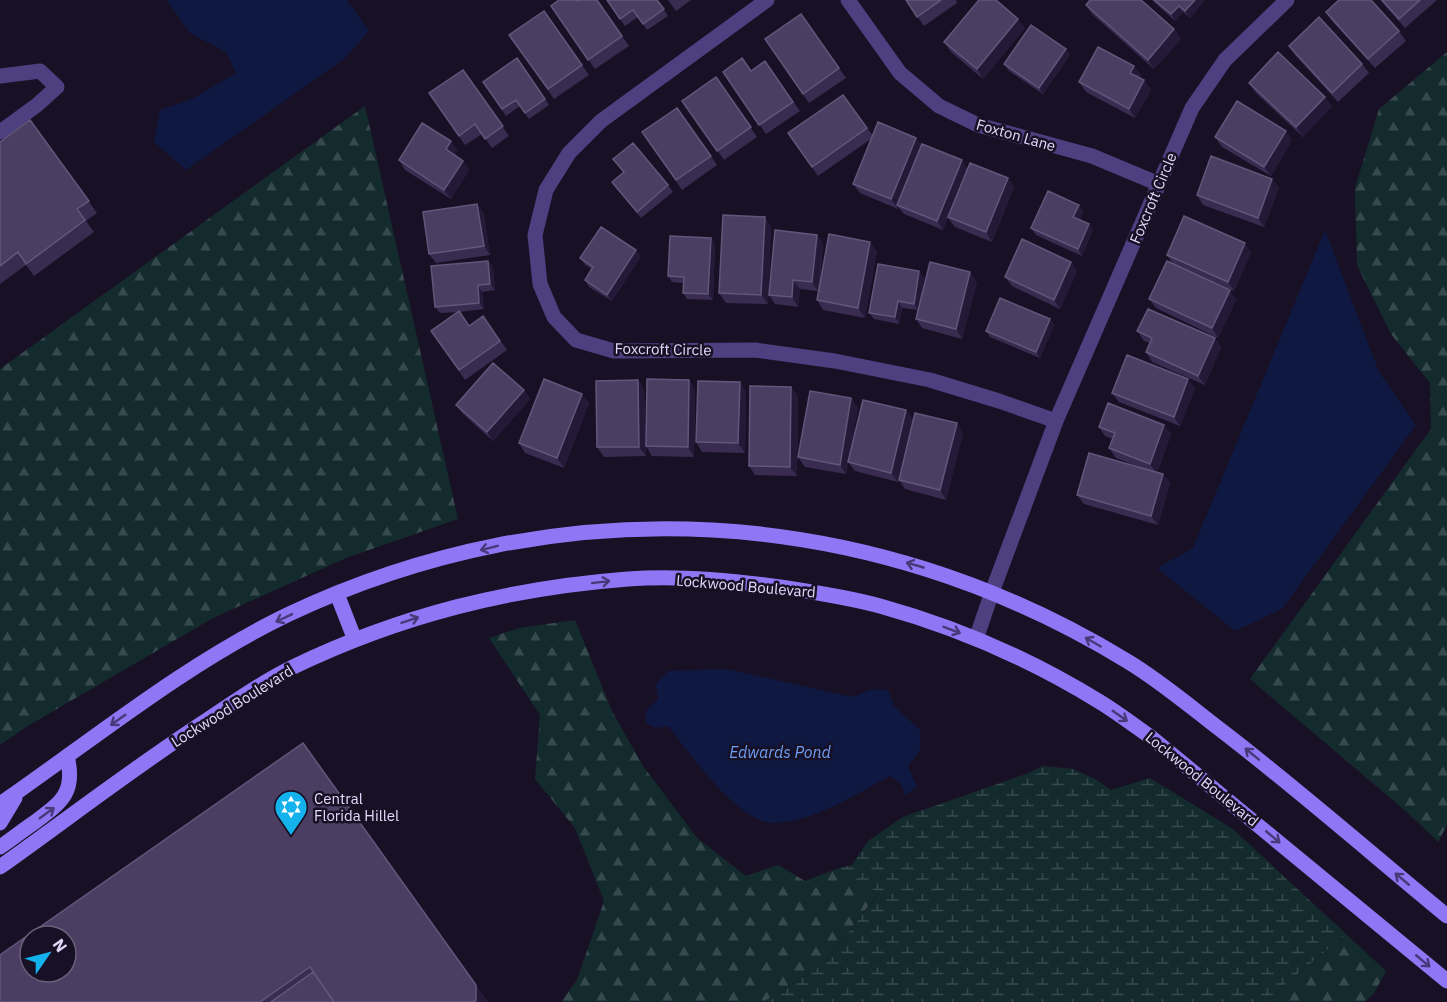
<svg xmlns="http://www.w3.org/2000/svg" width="1447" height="1002" font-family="'IBM Plex Sans',sans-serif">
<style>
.forest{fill:url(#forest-firs)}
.wetland{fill:url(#wetland-marsh)}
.water{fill:#0e1841}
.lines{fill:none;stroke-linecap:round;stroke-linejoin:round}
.minor{stroke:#4d4080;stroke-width:15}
.secondary{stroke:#8f76f5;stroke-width:15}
.wall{fill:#3a2b51}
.shaded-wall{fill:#251938}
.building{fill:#4c3e63;stroke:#63567b;stroke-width:1.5;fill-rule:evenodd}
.oneway{stroke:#483978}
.labels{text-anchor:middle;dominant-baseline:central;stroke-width:5;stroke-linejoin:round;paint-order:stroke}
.street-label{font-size:15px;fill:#e2d8fc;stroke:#181125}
.poi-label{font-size:15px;fill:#e2d8fc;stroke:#181125;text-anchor:start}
.water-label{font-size:16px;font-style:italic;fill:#6e9ff4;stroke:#181125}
</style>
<defs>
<pattern id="forest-firs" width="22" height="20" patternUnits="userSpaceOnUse" patternTransform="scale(1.5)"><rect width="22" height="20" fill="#142b2e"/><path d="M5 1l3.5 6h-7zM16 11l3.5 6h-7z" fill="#36494d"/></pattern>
<pattern id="wetland-marsh" width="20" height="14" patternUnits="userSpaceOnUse" patternTransform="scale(1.5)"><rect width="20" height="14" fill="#142b2e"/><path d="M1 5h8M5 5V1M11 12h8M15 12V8" fill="none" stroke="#36494d"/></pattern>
</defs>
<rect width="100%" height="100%" fill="#181125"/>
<path class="forest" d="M1447,52V825L1438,842L1408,813L1250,679L1431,429L1430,383L1391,334L1357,265L1355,188L1379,109Z
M365,106L458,519L346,558L213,618L26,727L0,745V369Z
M575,620L612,711L643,766L697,838L746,876L778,865L805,881L839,868L849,881L880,891L823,965L763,1002H561L577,980L604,901L575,828L535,779L540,715L489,638L519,628Z
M1346,934L1386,971L1373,995L1364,1002H1264Z"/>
<path class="wetland" d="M1043,766L1073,769L1095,779L1111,790L1150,778L1233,829L1346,934L1264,1002H763L823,965L880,892L848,881L839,868L852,865L868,841L903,817L1026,774Z"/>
<path class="water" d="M167,0H347L369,31L344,59L186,170L154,142L160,110L192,99L236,73L226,52L190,33Z
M1325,230L1379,372L1416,425L1282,609L1235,631L1157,568L1193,548Z
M727,669L852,697L873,689L888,690L894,706L920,730V750L908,766L917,787L905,795L901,784L890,776C856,794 814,822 775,823C738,824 690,753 668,726L656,728L646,723V711L658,699L656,684L668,671Z"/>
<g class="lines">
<path class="minor" d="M767,0L601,121L569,153L546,190L535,235L540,284L554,317L576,340L614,351L755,350L835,361L930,380L999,401L1056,421
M848,0L900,73L939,106L978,125L1092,156L1159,184
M0,76L40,71L57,87L37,105L0,132
M976,639L992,592L1056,421L1192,108L1225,60L1287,0"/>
<path class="secondary" d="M337,594L355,640
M0,804C94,739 184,665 287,615C561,485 868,503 1127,661C1162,682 1193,709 1226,734C1301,792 1373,855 1447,916
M0,823L15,798
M0,847C12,839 23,830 35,822C62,802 76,792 67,756
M0,867C69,818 136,766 207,720C235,701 263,682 293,667C401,615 510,588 628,579C678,575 730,580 780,587C813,592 847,597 880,606C956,627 1032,660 1100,702C1118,713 1135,726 1152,738L1447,981"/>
</g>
<path class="wall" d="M597,0L629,46L595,69L551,6L578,1Z
M607,0H657L668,16L647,30L638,17L625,26Z
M668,0H691L676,11Z
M906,0H956L957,3L924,26Z
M1152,0H1205L1190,18L1183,12L1175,21Z
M1380,0H1437L1405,28Z
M1086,5L1174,29L1181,39L1154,69L1092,14Z
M544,11L589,75L554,99L509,35Z
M1326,12L1399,31L1406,41L1375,68L1332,21Z
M801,14L846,78L809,103L765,39Z
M1018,19L1025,28L983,79L951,52L944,42Z
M1289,46L1362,64L1369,73L1338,102L1295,55Z
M1066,49L1070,55L1043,94L1009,71L1004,64Z
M517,58L549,105L529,119L520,106L506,116L483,82Z
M765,61L800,111L766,134L723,72L751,71Z
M1134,66L1141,75L1140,78L1144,80L1151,90L1135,118L1086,92L1079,82Z
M463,70L509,136L492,148L482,134L465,145L429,93Z
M716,77L757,137L724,160L682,101Z
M1249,83L1332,106L1303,137L1255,92Z
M843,95L873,136L916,138L921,146L968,169L1008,178L1014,187L992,242L955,227L948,218L943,230L904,214L898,207V209L860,193L853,184L871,139L818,176L788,133Z
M677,108L717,165L682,190L642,132Z
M30,120L97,213L86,221L94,232L34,276L26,265L0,284V142Z
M1215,137L1292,140L1271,176L1222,147Z
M451,141L457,151L454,155L463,161L469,170L451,199L405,170L399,160Z
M613,159L668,185L673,192L641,218L612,182L624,173Z
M1272,179L1279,188L1264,227L1203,205L1197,195Z
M477,204L484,214L490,255L436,263L429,254Z
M1079,205L1083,212L1080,219L1093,230L1082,256L1036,235L1031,228Z
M771,226L768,304L726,303L719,293Z
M817,235L823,244L819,291L877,251L865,318L823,310L817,300L818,291L800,289L798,307L775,304L769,295Z
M715,244L713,300L687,299L683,293V283L672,282L668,276Z
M1251,252L1234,291L1179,266L1236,300L1218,338L1156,308L1149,299L1173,264L1167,255Z
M641,256L612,301L589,287L585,280L592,269L585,265L580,258Z
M488,261L493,267L495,290L482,292L484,309L459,312L469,326L483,316L507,350L465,380L431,331L459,312L440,313L435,307Z
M1071,262L1077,271L1060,309L1012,286L1005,277Z
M919,271L924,278L919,307L977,282L962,339L922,328L916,319L918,310L902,308L899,324L874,319L869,313Z
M1050,319L1054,325L1040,358L990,337L986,331Z
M1137,331L1215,338L1221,347L1205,385L1152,362L1146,352L1150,343L1144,341Z
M638,380L644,390L646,445L689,380L695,389L694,457L652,456L646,446V456L604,457L597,447Z
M791,387L798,396L797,476L755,475L749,466Z
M1195,388L1180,426L1119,402L1112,393Z
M524,390L530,399L493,441L463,414L456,405Z
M746,391L745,453L702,452L696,442Z
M582,394L589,403L564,468L525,453L519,443Z
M851,398L858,408L846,474L805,467L798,457Z
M906,410L913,420L898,482L855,471L848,462Z
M1164,425L1171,434L1157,472L1163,474L1170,483L1158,525L1084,504L1077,495L1145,469L1116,458L1109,448L1113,439L1105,436L1099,427Z
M963,433L946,500L905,489L899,480Z
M303,743L488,1002H0Z"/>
<path class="shaded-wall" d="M1195,0H1205L1190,18L1185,11Z
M1179,6L1183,12L1175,21L1171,14Z
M1018,19L1025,28L983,79L977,69Z
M1174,29L1181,39L1154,69L1148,60Z
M1066,49L1070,55L1043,94L1039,88Z
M1134,66L1141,75L1137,82L1130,73Z
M1144,80L1151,90L1135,118L1129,109Z
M1325,97L1332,106L1303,137L1296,127Z
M1286,131L1292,140L1271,176L1264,167Z
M916,138L923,147L897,205L898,207V209L891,199Z
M451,141L457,151L452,159L446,149Z
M962,160L968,170L943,230L937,221Z
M463,161L469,170L451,199L444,190Z
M1008,178L1014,187L992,242L986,232Z
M1272,179L1279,188L1264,227L1258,218Z
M477,204L484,214L490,255L484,246Z
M1079,205L1083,212L1078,223L1073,217Z
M765,217L771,226L768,304L761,295Z
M1089,224L1093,230L1082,256L1078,249Z
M817,235L823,244L818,291L812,282Z
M711,238L715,244L713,300L708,294Z
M870,242L877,251L865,318L858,308Z
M1245,243L1251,252L1234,291L1228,282Z
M636,250L641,256L612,301L607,295Z
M488,261L493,267L495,290L490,284Z
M1071,262L1077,271L1060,309L1054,300Z
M919,271L924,278L918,310L914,304Z
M970,272L977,282L962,339L956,329Z
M793,280L800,289L798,307L792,297Z
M478,285L482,292L484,309L479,303Z
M1230,290L1236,300L1218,338L1212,328Z
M898,301L902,308L899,324L895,317Z
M1050,319L1054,325L1040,358L1036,352Z
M1215,338L1221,347L1205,385L1198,376Z
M1188,379L1195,388L1180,426L1174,417Z
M638,380L644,390L646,456L639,447Z
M689,380L695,389L694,457L688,447Z
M740,382L746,391L745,453L738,443Z
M791,387L798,396L797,476L790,467Z
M524,390L530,399L493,441L487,432Z
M582,394L589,403L564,468L557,458Z
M851,398L858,408L846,474L840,465Z
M906,410L913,420L898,482L891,473Z
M957,423L963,433L946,500L940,490Z
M1164,425L1171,434L1156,473L1150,464Z
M1163,474L1170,483L1158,525L1151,516Z
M476,985L488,1002H478L476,1000Z"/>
<path class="building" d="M559,0H577L578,1L580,0H597L622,36L588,60L551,6Z
M607,0H657L664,9L643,24L633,10L620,19Z
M906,0H941L917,17Z
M979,0H996L1018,19L977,69L944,42Z
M1090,0H1141L1174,29L1148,60L1086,5Z
M1154,0H1195L1185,11L1179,6L1171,14Z
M1339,0H1371L1399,31L1368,59L1326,12Z
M1382,0H1420L1399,19Z
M544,11L582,65L548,89L509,35Z
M801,14L839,68L803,94L765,39Z
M1319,17L1362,64L1332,93L1289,46Z
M1031,25L1066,49L1039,88L1004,64Z
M1098,47L1134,66L1130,73L1144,80L1129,109L1079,82Z
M1278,52L1325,97L1296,127L1249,83Z
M517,58L545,99L525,113L516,100L502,109L483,82Z
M742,58L751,71L765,61L793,102L759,125L723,72Z
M463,70L503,126L485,139L475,124L459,136L429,93Z
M716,77L751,127L717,151L682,101Z
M843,95L867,128L812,167L788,133Z
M1237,101L1286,131L1264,167L1215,137Z
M677,108L711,156L676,180L642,132Z
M30,120L89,201L77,209L85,220L26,264L18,252L0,266V142Z
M878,122L916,138L891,199L853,184Z
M422,123L451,141L446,149L463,161L444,190L399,160Z
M633,143L668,185L637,212L612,182L624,172L613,159Z
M922,144L962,160L937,221L897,205Z
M1211,156L1272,179L1258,218L1197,195Z
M970,163L1008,178L986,232L948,217Z
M1048,191L1079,205L1073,217L1089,224L1078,249L1031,228Z
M477,204L484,246L429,254L423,212Z
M723,215L765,217L761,295L719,293Z
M1184,216L1245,243L1228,282L1167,255Z
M601,227L636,250L607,295L585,280L593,267L580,258Z
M775,230L817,235L812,282L793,280L792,297L769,295Z
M829,234L870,242L858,308L817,300Z
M670,236L711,238L708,294L683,293L684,277L668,276Z
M1022,239L1071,262L1054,300L1005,277Z
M488,261L490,284L478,285L479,303L435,307L431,266Z
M1167,261L1230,290L1212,328L1149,299Z
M930,262L970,272L956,329L916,319Z
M878,264L919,271L914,304L898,301L895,317L869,313Z
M1000,298L1050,319L1036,352L986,331Z
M1148,309L1215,338L1198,376L1146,352L1152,338L1137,331Z
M459,311L469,326L483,316L500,341L459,370L431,331Z
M1127,355L1188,379L1174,417L1112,393Z
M493,363L524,390L487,432L456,405Z
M544,379L582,394L557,458L519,443Z
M647,379L689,380L688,447L646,446Z
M638,380L639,447H597L596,381Z
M698,381L740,382L738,443L696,442Z
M750,386L791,387L790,467L749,466Z
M810,391L851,398L840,465L798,457Z
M863,400L906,410L891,473L848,462Z
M1108,403L1164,425L1150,464L1109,448L1115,433L1099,427Z
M915,413L957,423L940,490L899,480Z
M1089,453L1163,474L1151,516L1077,495Z
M303,743L476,985V1000L473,1002H334L310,967L260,1002H0V955ZM30,936H66V972H30Z
M313,972L334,1002H271Z"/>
<defs><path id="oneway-shaft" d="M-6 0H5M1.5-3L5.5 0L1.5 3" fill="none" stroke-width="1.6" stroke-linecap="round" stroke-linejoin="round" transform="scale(1.5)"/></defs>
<g class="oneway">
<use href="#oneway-shaft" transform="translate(489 548) rotate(166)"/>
<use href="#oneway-shaft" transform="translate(915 565) rotate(-164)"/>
<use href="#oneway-shaft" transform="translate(601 582) rotate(-7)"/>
<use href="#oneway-shaft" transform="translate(284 618) rotate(154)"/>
<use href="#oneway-shaft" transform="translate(410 620) rotate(-18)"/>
<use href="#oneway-shaft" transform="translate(952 630) rotate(21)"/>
<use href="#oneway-shaft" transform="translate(1093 642) rotate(-150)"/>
<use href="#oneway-shaft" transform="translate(1120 716) rotate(35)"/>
<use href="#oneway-shaft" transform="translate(118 720) rotate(145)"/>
<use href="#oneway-shaft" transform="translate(1252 754) rotate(-141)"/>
<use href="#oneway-shaft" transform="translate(47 813) rotate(-36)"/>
<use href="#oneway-shaft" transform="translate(1273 837) rotate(40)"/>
<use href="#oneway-shaft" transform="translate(1402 879) rotate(-140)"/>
<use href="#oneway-shaft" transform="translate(1423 961) rotate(40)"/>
</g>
<defs>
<symbol id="synagogue-pin" viewBox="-11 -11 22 30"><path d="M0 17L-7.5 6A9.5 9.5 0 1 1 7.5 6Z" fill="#13b2ed" stroke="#181125"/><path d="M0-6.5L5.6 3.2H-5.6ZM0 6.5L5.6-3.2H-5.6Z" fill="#fff"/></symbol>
</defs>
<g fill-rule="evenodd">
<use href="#synagogue-pin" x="272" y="788" width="38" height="52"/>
</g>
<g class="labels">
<g class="street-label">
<text transform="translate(1016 135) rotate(16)">Foxton Lane</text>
<text transform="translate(1153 198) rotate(-67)">Foxcroft Circle</text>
<text transform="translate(663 349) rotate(1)">Foxcroft Circle</text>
<text transform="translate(746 586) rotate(5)">Lockwood Boulevard</text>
<text transform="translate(232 706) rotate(-32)">Lockwood Boulevard</text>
<text transform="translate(1202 779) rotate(39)">Lockwood Boulevard</text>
</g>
<g class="poi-label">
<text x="314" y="798">Central<tspan x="314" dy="17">Florida Hillel</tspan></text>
</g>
<g class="water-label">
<text x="780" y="752">Edwards Pond</text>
</g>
</g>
<g transform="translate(48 954) rotate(55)"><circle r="28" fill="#181125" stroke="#69617b" stroke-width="1.5"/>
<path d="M0-4.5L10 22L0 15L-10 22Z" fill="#13b2ed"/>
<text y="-9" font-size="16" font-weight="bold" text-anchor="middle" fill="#e2d8fc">N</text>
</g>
</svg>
